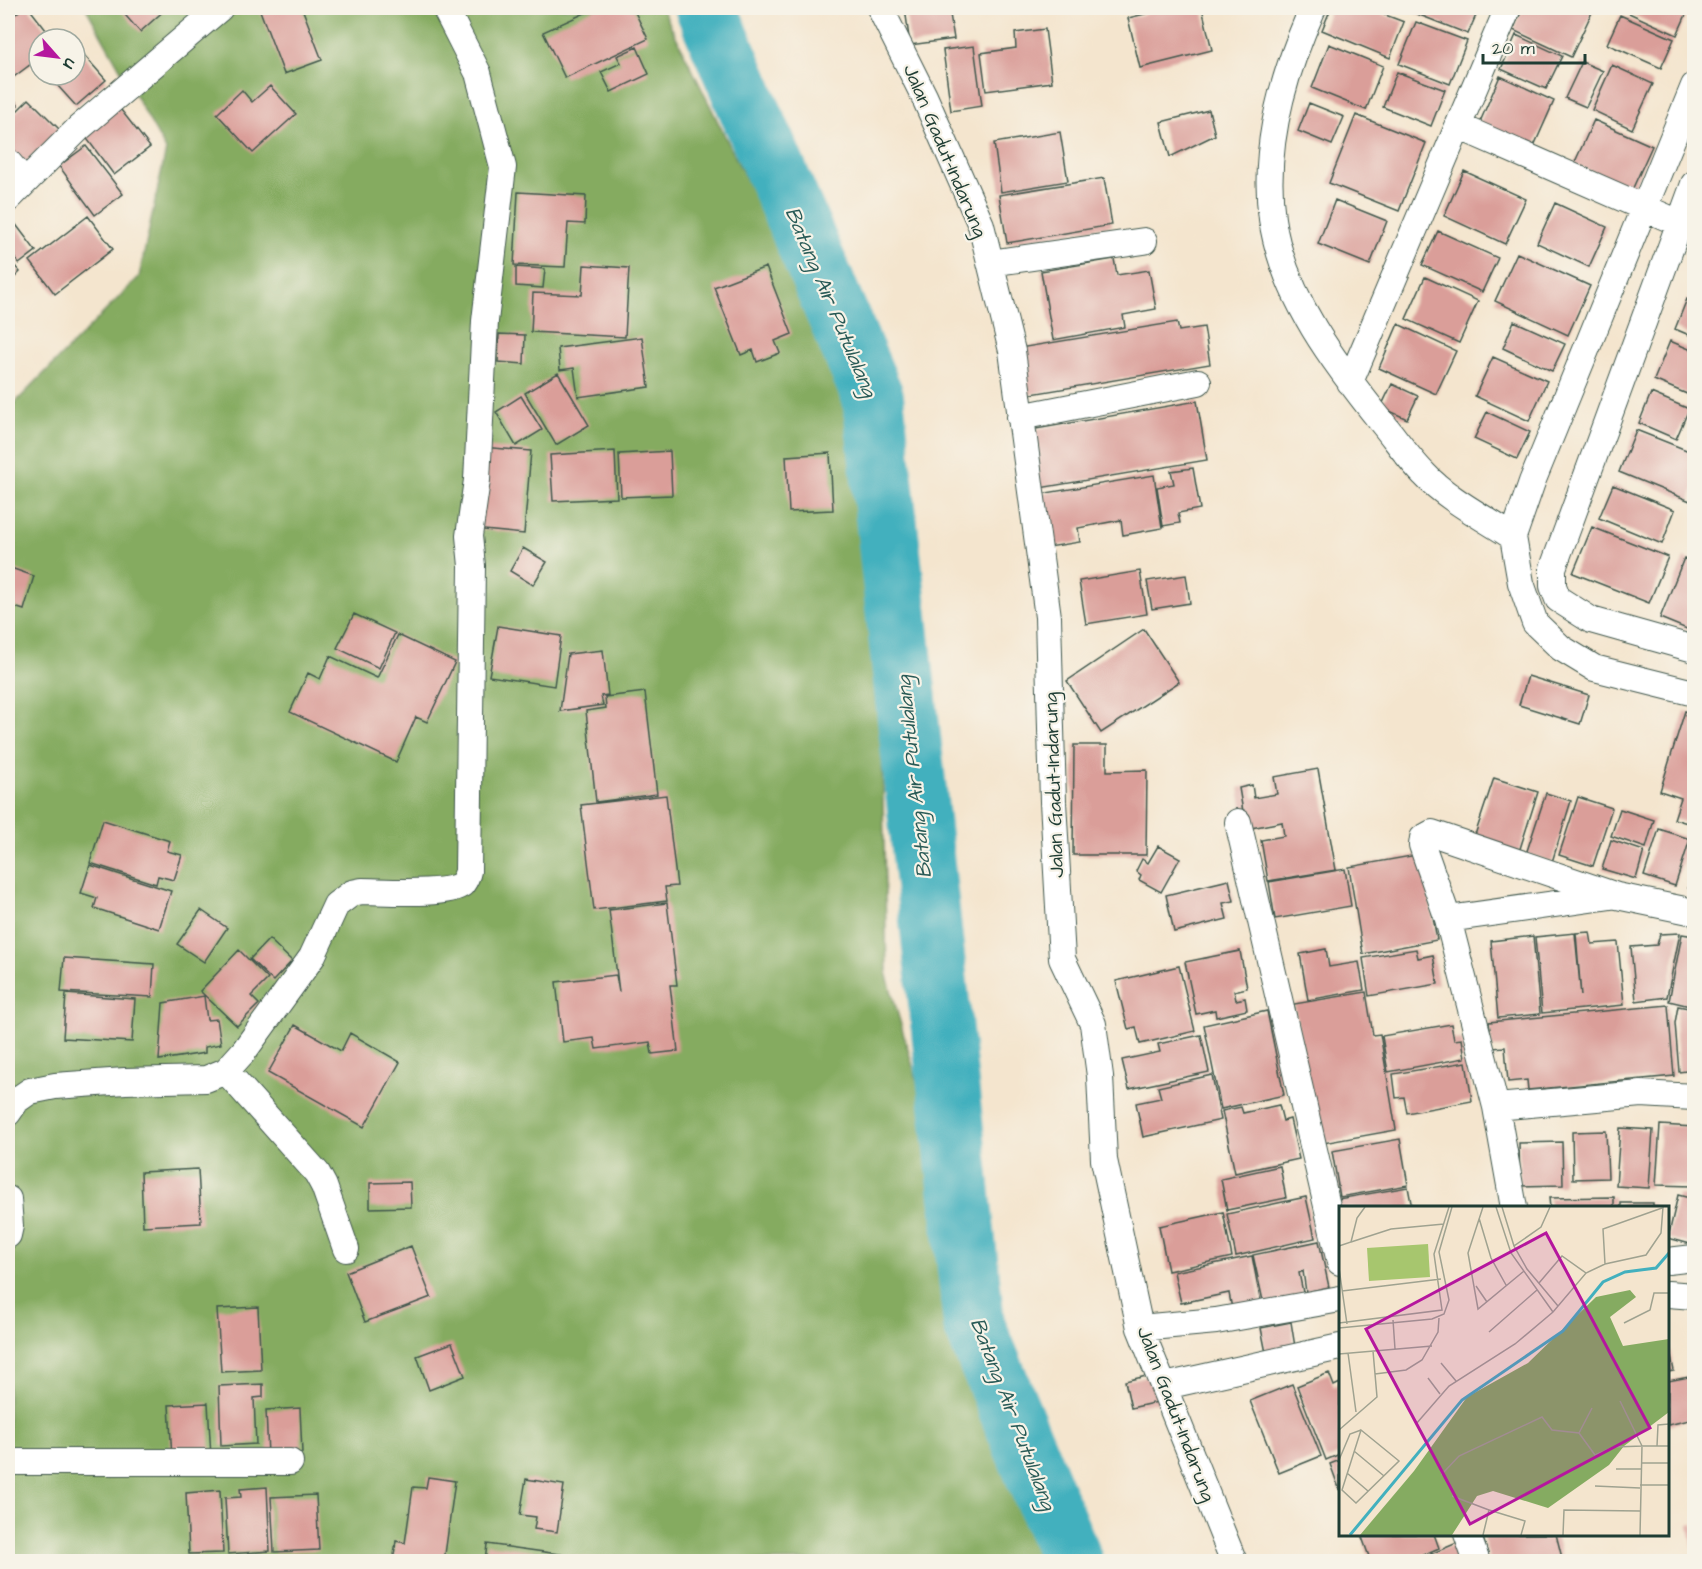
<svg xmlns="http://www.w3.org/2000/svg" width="1702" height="1569" font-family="'Architects Daughter',sans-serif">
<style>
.forest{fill:#85ab61;stroke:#52744a;stroke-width:1.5}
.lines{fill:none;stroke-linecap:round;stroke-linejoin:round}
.river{stroke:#42b0be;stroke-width:62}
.building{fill:#da9e99}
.minor-casing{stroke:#3f564b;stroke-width:28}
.minor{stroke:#fff;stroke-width:26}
.labels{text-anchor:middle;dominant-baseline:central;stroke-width:4.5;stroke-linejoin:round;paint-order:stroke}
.street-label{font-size:20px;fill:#1f3d34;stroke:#f7f3e8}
.water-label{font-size:21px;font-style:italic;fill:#285a56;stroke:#f7f3e8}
.inset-river{fill:none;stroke:#42b0be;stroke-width:3}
.inset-road{fill:none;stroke:#9fa290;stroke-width:1.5}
.view{fill:#b5179e;fill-opacity:0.15;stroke:#b5179e;stroke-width:3}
.inset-edge{fill:none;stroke:#1f3d34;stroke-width:3}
</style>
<rect width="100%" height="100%" fill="#f7f3e8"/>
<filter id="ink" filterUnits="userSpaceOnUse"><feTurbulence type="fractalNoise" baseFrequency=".0167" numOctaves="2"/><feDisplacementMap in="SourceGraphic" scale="12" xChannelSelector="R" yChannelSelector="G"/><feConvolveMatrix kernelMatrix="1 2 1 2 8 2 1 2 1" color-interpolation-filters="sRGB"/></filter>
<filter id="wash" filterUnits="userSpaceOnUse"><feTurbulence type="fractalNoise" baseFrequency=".008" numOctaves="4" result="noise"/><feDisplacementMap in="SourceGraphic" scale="24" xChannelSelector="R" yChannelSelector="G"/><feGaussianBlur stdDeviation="1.35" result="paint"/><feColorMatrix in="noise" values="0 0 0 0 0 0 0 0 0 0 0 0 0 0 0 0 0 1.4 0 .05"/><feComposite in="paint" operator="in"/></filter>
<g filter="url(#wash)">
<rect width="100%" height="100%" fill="#f4e5ce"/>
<path class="forest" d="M86,8H662L875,441L887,976L1054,1561H11L8,1539V410L139,277L166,150Z"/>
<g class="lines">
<path class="river" d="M706,8L873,397L974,1324L1072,1562"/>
</g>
<g id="blocks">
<path class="building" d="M23,8H29L53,39H39V58L11,79L8,74V20Z
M119,8H167L140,32Z
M259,8H302L322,60L284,74Z
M596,8H633L648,39L565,78L543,32Z
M905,8H949L954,39L910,45Z
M1170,8H1202L1212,50L1140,68L1128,18Z
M1331,8H1367L1404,22L1390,58L1322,30Z
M1408,8H1479L1468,34L1407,10Z
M1523,8H1594L1571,57L1513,30Z
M1618,8H1689L1677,35Z
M1620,15L1674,39L1661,68L1607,44Z
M1416,22L1467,41L1450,84L1399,64Z
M1045,29L1052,82L986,91L981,53L1016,48L1015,33Z
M1516,35L1562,56L1546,89L1501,69Z
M1329,44L1383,66L1366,110L1312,88Z
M76,46L106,80L76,106L48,75H75Z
M974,46L982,106L951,111L943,50Z
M637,47L649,74L611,92L601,72L621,63L617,56Z
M1582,62L1603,71L1586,107L1565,98Z
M1612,65L1653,84L1632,129L1592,110Z
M1397,72L1445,90L1431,126L1383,107Z
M1500,76L1554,101L1530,155L1476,131Z
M270,86L296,114L253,153L217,114L242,90L252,102Z
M8,90L18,105L8,113Z
M29,99L60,130L18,171L8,161V120Z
M114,101L150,147L114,175L79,128Z
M1309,103L1344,117L1332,145L1298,131Z
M1209,110L1215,135L1170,157L1161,122Z
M1356,115L1426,143L1399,211L1329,183Z
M1594,120L1652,146L1632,190L1574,164Z
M1060,132L1068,181L1001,192L994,143Z
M86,146L123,194L95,215L59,166Z
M1464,171L1526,199L1505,244L1444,216Z
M1104,178L1112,225L1007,243L999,195Z
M518,192L586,196L585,224L568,223L565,267L514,265Z
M1335,200L1387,221L1370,265L1318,244Z
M1555,203L1607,227L1589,267L1537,243Z
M88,216L113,249L55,294L30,261Z
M14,222L36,251L19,264L8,249V227Z
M1438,231L1498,258L1482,292L1422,265Z
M1517,253L1590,286L1568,335L1495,301Z
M8,258L20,272L8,284Z
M1114,259L1117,275L1149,270L1156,309L1123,315L1125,327L1053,340L1041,271Z
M584,265L629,268L625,337L531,332L533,293L582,295Z
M516,267L545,269L543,288L516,286Z
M766,267L792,334L775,341L780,353L757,362L753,350L741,355L714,287Z
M1425,277L1478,301L1459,343L1406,319Z
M1687,299L1694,302V337L1675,329Z
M1514,321L1565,344L1552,371L1503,348Z
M1177,322L1179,331L1204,327L1210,364L1026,395L1019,348Z
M1398,324L1456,351L1436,394L1379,368Z
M499,334L525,335L524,364L498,362Z
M642,337L649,387L578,397L574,368L560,370L558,348Z
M1670,341L1694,351V397L1654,380Z
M1493,357L1547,381L1529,421L1475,396Z
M558,373L589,425L556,445L525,393Z
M1392,384L1418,396L1407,419L1381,407Z
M1651,393L1689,409L1676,439L1639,423Z
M521,396L542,430L516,446L496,412Z
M1197,401L1207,460L1040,488L1030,430Z
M1487,412L1530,432L1517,459L1474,439Z
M1636,430L1694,453V489L1690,501L1619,472Z
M481,447L531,451L524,534L474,529Z
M615,451L617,498L553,501L550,455Z
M670,451L672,495L621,497L619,454Z
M830,453L833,510L789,512L786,456Z
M1193,468L1200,509L1178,513L1180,523L1163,526L1157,487L1174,484L1171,471Z
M1154,475L1162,528L1123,535L1121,520L1078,528L1080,542L1049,547L1040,494Z
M1613,485L1675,510L1662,544L1599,518Z
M1592,527L1668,557L1649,603L1573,573Z
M523,548L547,562L533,585L510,571Z
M1684,558L1694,562V632L1660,618Z
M8,567L34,576L24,610L8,605Z
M1140,571L1147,614L1086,624L1079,581Z
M1186,575L1190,603L1152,609L1147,581Z
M354,614L395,633L379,668L337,648Z
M498,626L561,636L554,686L489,676Z
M1144,629L1179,682L1101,733L1067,681Z
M398,635L455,662L427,722L416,717L396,762L290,712L308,673L320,679L330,656L377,678Z
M603,650L608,695L601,696L603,705L560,711L568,654Z
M1528,676L1589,695L1580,724L1519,705Z
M645,692L657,794L596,802L586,711L606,708L605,697Z
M1685,711L1694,714V825L1674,819L1681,798L1660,791Z
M1074,745H1107V771L1147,770L1146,855H1073Z
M1318,769L1336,870L1268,881L1261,840L1284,836L1282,822L1246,829L1239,788L1252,785L1254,798L1277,794L1274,777Z
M1494,778L1538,792L1518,855L1473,841Z
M1546,793L1571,801L1552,862L1526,854Z
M666,795L677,886L665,887L667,901L594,910L581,805Z
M1578,797L1612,808L1593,866L1559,855Z
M1620,809L1654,820L1646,848L1611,836Z
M103,820L170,841L167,851L182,855L174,880L158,876L156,884L90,863Z
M1659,829L1690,839L1675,886L1644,876Z
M1611,840L1644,851L1636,879L1602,869Z
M1158,846L1180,858L1161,892L1139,880L1141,875L1136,871L1142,859L1148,863Z
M1422,854L1437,940L1363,954L1349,867Z
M90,865L171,891L159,929L94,908L97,898L81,893Z
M1345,869L1351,906L1275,919L1269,882Z
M1694,871V890L1688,888Z
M1229,880L1234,901L1223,903L1227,919L1174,932L1166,895Z
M667,903L677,985H670L678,1051L652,1054L650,1042L596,1049L594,1038L563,1042L556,982L616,975L619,992L609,910Z
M201,910L227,928L204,962L177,944Z
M1590,932L1592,944L1618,942L1624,1005L1542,1013L1535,937L1575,933L1581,996L1576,933Z
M1680,933L1667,997L1636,1001L1631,947L1657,945L1660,934Z
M1682,934L1694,936V1007L1669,1001Z
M1533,936L1540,1014L1498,1018L1491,941Z
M269,939L292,961L273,981L250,959Z
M1326,949L1329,967L1359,962L1364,990L1308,1000L1300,954Z
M1416,949L1418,958L1433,955L1438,984L1369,996L1363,958Z
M239,950L268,979L251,996L259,1004L237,1026L200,991Z
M1240,951L1247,988L1234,991L1236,1000L1245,998L1247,1010L1216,1017L1215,1010L1196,1014L1185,962Z
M64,958L154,964L152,997L61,992Z
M1179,966L1195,1031L1140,1044L1136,1027L1128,1029L1116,981Z
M1366,992L1373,1035L1380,1034L1396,1130L1318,1144L1294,1004Z
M66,994L135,999L132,1042L63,1038Z
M204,996L207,1020L217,1019L221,1044L205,1047V1053L159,1060L163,1003Z
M1668,1005L1674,1076L1528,1090L1527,1080L1508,1082L1505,1047L1492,1048L1489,1022Z
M1678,1006L1694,1009V1070L1679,1072L1675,1023Z
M1267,1011L1284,1095L1221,1109L1204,1025Z
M1451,1024L1454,1040L1462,1039L1465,1058L1388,1072L1382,1036Z
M295,1025L341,1051L350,1033L400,1062L364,1127L268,1073Z
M1201,1035L1209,1072L1129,1089L1122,1060L1160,1052L1158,1044Z
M1466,1062L1472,1101L1407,1113L1404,1097L1396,1098L1393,1074Z
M1212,1075L1221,1120L1143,1137L1136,1103L1161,1098L1158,1087Z
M1279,1105L1283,1121L1290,1119L1299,1159L1235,1173L1222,1111L1241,1107L1243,1113Z
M1660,1125L1694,1127L1693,1186L1656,1185Z
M1620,1128L1653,1130L1649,1188L1616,1186Z
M1606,1131L1608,1178L1573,1179L1572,1132Z
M1400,1139L1408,1185L1340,1197L1332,1151Z
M1562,1142L1563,1185L1520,1186L1519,1143Z
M1280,1166L1286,1198L1227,1210L1221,1179Z
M198,1169L201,1223L143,1226L141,1172Z
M410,1182L411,1207L370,1208V1183Z
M1408,1187L1412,1208H1340L1338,1199Z
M1678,1195L1694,1199V1245L1668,1238Z
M1306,1197L1315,1238L1236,1256L1227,1214Z
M1614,1197V1208H1550L1549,1198Z
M1621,1203H1653V1208H1621Z
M1223,1212L1232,1257L1168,1271L1159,1226Z
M1319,1241L1329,1287L1306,1292L1303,1271L1299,1273L1305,1302L1265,1310L1253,1255Z
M411,1246L431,1297L365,1322L346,1272Z
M1252,1256L1262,1308L1233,1314L1229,1293L1181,1303L1174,1272Z
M258,1307L261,1370L221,1372L217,1309Z
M1291,1322L1295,1347L1266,1353L1261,1328Z
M1668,1342L1674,1371L1668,1372Z
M452,1343L465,1376L429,1390L417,1356Z
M1329,1373L1334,1386L1340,1383V1454L1326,1460L1297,1386Z
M1155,1374L1162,1401L1131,1408L1125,1381Z
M1694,1376V1419L1668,1425V1381Z
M263,1384V1397L254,1398L256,1444L221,1446L219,1386Z
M1292,1384L1321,1456L1279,1473L1250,1401Z
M208,1403L211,1457L172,1459L169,1405Z
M300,1408L302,1453L268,1455L266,1410Z
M1340,1460V1491L1330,1464Z
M428,1477L455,1481L444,1562H393L396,1541L405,1543L413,1487L426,1488Z
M526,1479L564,1485L557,1532L534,1529L536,1517L520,1515Z
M267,1487L270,1551L228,1554L225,1498L241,1497L240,1489Z
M220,1490L223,1553L189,1554L186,1493Z
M316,1495L319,1550L274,1552L271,1497Z
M1694,1524V1550H1693L1689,1525Z
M1368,1534H1434L1439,1548L1406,1562H1371L1362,1537Z
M1482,1534H1556L1563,1562H1490Z
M1464,1540L1472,1562H1412Z
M487,1544L601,1560V1562H485Z"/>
</g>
</g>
<g filter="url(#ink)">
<use href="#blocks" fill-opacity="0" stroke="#3f564b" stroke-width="1.5"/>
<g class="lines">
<defs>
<path id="minor" d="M880,8L924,96L981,225L1012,351L1048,617L1053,802L1062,959L1093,1024L1100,1076L1104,1160L1140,1328L1234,1562
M1313,8C1284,72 1262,148 1272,219C1284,298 1335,364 1384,425C1397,441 1409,459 1424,474C1446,498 1486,519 1513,537
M1694,86L1532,482L1513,537L1521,583L1535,623L1561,648L1594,668L1694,693
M1458,126L1679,223
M8,162L25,182L8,199
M25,182L79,128L220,8
M1694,184L1553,568V586L1558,599L1591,620L1694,649
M990,263L1144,241
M1350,382L1508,8
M1020,417L1198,382
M1238,822L1340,1262
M1448,919L1611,896
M226,1071L317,1173L324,1186L346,1249
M1496,1107L1641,1094L1694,1097
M8,1113L17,1100L30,1091L55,1086L125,1081L206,1079L226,1071L244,1051L312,957L336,905L352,893L362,891C383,891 447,896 462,884C465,880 467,876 468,871L472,566L469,536L477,480L485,321L503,167L478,73L445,8
M8,1199L10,1226L8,1235
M1514,1208L1496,1107L1448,919L1422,845L1423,838L1432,833L1617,896L1694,912
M1668,1261L1694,1258
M1668,1294L1694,1296
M1140,1328L1216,1321L1340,1299
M1165,1386L1340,1347
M8,1462H290
M1467,1534L1477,1562"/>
</defs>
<use href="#minor" class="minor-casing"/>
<use href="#minor" class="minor"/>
</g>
</g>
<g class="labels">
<g class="street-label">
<text transform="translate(945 151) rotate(67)">Jalan Gadut-Indarung</text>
<text transform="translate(1054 785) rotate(-92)">Jalan Gadut-Indarung</text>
<text transform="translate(1176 1414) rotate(69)">Jalan Gadut-Indarung</text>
</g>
<g class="water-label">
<text transform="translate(831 302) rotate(67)">Batang Air Putulalang</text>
<text transform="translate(914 777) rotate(-96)">Batang Air Putulalang</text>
<text transform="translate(1013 1414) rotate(69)">Batang Air Putulalang</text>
</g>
</g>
<g transform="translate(1339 1206)">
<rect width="330" height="330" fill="#f4e5ce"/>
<path d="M89,38L91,71L30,75L28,42Z" fill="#a7c66e"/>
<path d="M291,84L297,91L271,111L284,140L330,133V206L285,240L270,259L209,302L154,285L138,290L113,329H21L75,265L128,191L189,157L257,91Z" fill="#85ab61"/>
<path class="inset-river" d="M11,329L123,194L224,125L264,76L286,66L317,62L330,47"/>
<path class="inset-road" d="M144,1L129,47L139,103L185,65M157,1L172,47L214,106M163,1L175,40M211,1L202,21L175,40L188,63L219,100M140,12L152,52L167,79M12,36L52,23L105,18M0,40L12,36L18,12L26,1M266,58L264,23L323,2M0,62L8,118M200,77L223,50L247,67M137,80L148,96M3,85L102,73M54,114L56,143M0,117L103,104L95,48L110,1M285,117L311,104L315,87H330M0,122L93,113L105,108L110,94L100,46L113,1M150,126L198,84M9,147L17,206M0,148L93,140M102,157L117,175M36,168L67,164L83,154L99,126L100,112M89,172L101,188M77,218L110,180L176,138L214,106L247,67L266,58L307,49L322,27L324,1M0,224L38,191L34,145M22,224L60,255L17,297L3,284ZM240,227L253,202M318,240L319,219L330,218M15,245L45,270M0,254L11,228L22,224M302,257H330M100,259L103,268L120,250L203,211L213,224L240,227L256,249L275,241L303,240L281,195M277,263H302M8,267L29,285M301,279H330M256,280L301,282M113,290L150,304M144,329L150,304L186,315L182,329M224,329L225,304L301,305M301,329L303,240H330"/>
<path class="view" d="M207,27L311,222L131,318L27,123Z"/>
<rect width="330" height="330" class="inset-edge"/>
</g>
<rect width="1702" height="1569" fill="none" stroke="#f7f3e8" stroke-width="30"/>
<g transform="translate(57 57) rotate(118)"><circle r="28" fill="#f7f3e8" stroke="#a1aaa0" stroke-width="1.5"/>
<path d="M0-4.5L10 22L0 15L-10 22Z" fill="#b5179e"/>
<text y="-9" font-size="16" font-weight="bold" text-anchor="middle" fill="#1f3d34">U</text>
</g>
<path d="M1483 54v9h102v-9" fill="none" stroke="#1f3d34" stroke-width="3"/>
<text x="1492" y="54" font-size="18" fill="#1f3d34" stroke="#f7f3e8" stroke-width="4.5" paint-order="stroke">20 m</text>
</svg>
